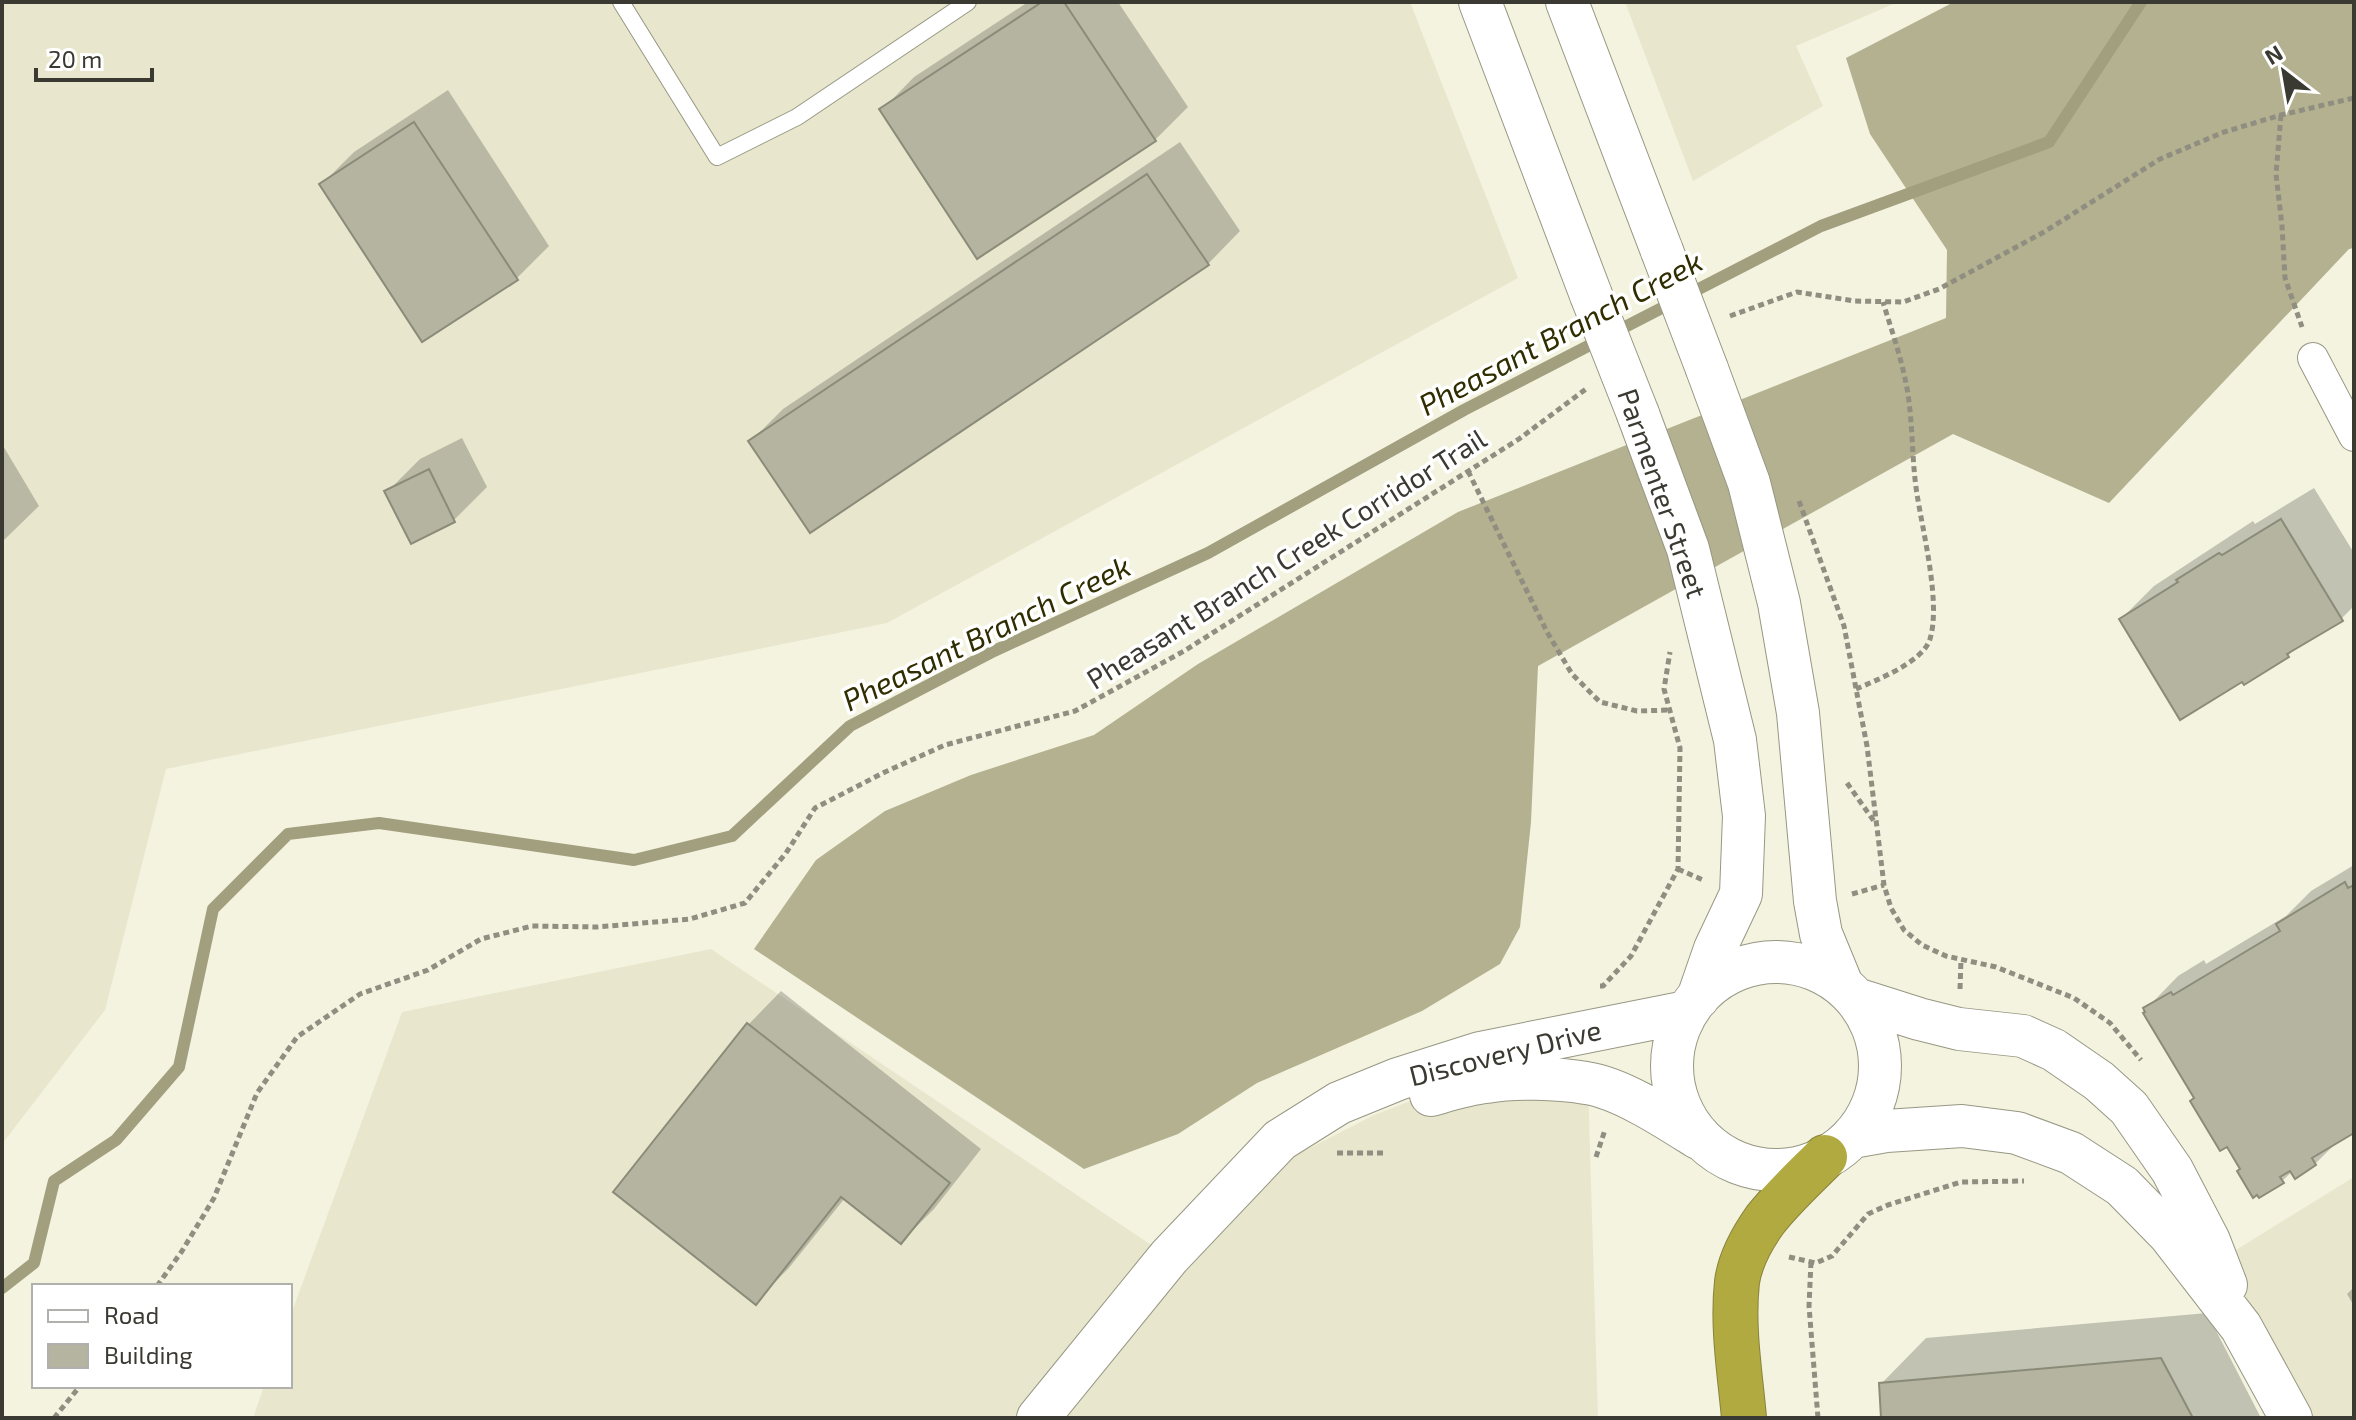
<svg xmlns="http://www.w3.org/2000/svg" width="2356" height="1420" font-family="'Exo 2',sans-serif">
<style>
.built{fill:#e8e7cd}
.forest{fill:#b3b18f}
.shadow{fill:#0003}
.lines{fill:none;stroke-linecap:round;stroke-linejoin:round}
.stream{stroke:#a19f7e;stroke-width:12}
.building{fill:#b4b4a1;stroke:#8b8b79;stroke-width:2}
.lane-casing{stroke:#979784;stroke-width:18}
.street-casing{stroke:#979784;stroke-width:32}
.secondary-casing{stroke:#979784;stroke-width:44}
.highway-casing{stroke:#87823c;stroke-width:46}
.path{stroke:#8f8e81;stroke-width:5;stroke-dasharray:6 4;stroke-linecap:butt}
.lane{stroke:#fff;stroke-width:16}
.street{stroke:#fff;stroke-width:30}
.secondary{stroke:#fff;stroke-width:42}
.highway{stroke:#b1aa41;stroke-width:44}
.secondary-bridge-casing{stroke:#979784;stroke-width:44;stroke-linecap:butt}
.secondary-bridge{stroke:#fff;stroke-width:42}
.labels{text-anchor:middle;dominant-baseline:central;stroke-width:7;stroke-linejoin:round;paint-order:stroke}
.street-label{font-size:28px;fill:#3a3932;stroke:#fff}
.water-label{font-size:30px;font-style:italic;fill:#302d00;stroke:#fff}
</style>
<rect width="100%" height="100%" fill="#f3f3df"/>
<path class="built" d="M2,2H1410L1518,278L887,623L166,769L105,1010L2,1144Z
M1625,2H1898L1796,46L1823,106L1693,181Z
M711,949L1169,1257L1219,1202L1300,1153L1374,1115L1421,1097L1588,1083L1598,1418H253L264,1386H290V1317L402,1012Z
M2354,1177V1418H2291L2218,1261Z"/>
<path class="forest" d="M1954,2H2354V248L2349,249L2109,503L1953,434L1538,666L1531,822L1520,927L1500,964L1422,1011L1257,1083L1178,1134L1084,1169L754,949L816,860L885,811L971,775L1094,735L1198,664L1458,512L1946,318L1947,250L1870,134L1846,58Z"/>
<path class="shadow" d="M1028,2H1118L1188,107L1155,140L882,110L914,77Z
M448,90L549,246L516,279L322,184L354,152Z
M1180,142L1240,231L1208,264L751,441L783,409Z
M462,438L487,487L454,520L412,541L387,492L420,459Z
M2,444L39,506L2,542Z
M2314,488L2354,553V606L2341,619L2299,644L2288,656L2121,619L2154,586L2253,521L2255,524Z
M2354,865V1130L2341,1138L2315,1164L2293,1171L2282,1181L2242,1169L2196,1098L2146,1009L2178,976L2204,960L2206,964L2286,916L2311,891Z
M781,991L981,1149L934,1209L901,1242L845,1198L788,1269L755,1302L616,1191L749,1024Z
M2354,1287V1306L2347,1294Z
M2207,1313L2261,1418H1883L1881,1384L1926,1338Z"/>
<g class="lines">
<path class="stream" d="M2,1288L34,1263L54,1181L116,1140L179,1067L213,909L288,834L379,823L634,860L732,836L850,726L994,651L1208,553L1464,410L1821,226L2049,142L2141,2"/>
</g>
<path class="building" d="M1042,2H1064L1156,141L977,259L879,109Z
M414,122L518,280L422,342L319,184Z
M1147,174L1209,265L810,533L748,441Z
M429,469L455,522L411,544L384,491Z
M2281,519L2343,621L2287,654L2289,657L2244,685L2242,682L2180,720L2119,619L2178,582L2176,580L2219,553L2222,555Z
M2345,882L2348,888L2354,885V1133L2312,1158L2316,1165L2295,1179L2290,1171L2280,1177L2284,1183L2259,1198L2257,1195L2253,1198L2237,1171L2240,1169L2227,1147L2220,1151L2190,1101L2194,1098L2143,1013L2145,1012L2143,1008L2171,992L2173,995L2280,931L2276,924Z
M747,1023L950,1183L901,1244L841,1197L756,1305L613,1192Z
M2161,1358L2193,1418H1881L1879,1383Z"/>
<g class="lines">
<defs>
<path id="lane" d="M621,2L717,157L797,117L968,2"/>
<path id="street" d="M2313,358L2354,436"/>
<path id="secondary" d="M1480,2L1591,295
M1567,2L1662,251
M1707,369L1749,483L1779,603L1798,713L1815,901L1821,934L1842,985
M1638,414L1688,549L1735,740L1744,816L1741,894L1715,949L1698,998
M1672 1066a104 104 0 1 1 208 0a104 104 0 1 1-208 0Z
M1856,999L1919,1019L1959,1029L2023,1036L2054,1050L2099,1081L2129,1108L2172,1170L2209,1241L2226,1285
M1431,1095C1449,1090 1468,1084 1486,1082C1515,1077 1557,1078 1586,1083C1621,1088 1668,1119 1698,1138
M1852,1137L1886,1131L1962,1126L2017,1133L2071,1153L2122,1186L2169,1234L2241,1327L2291,1418
M1038,1418L1169,1257L1280,1140L1339,1103L1398,1079L1480,1053L1686,1012"/>
<path id="highway" d="M1744,1418C1740,1373 1732,1327 1737,1282C1740,1260 1753,1237 1765,1220C1783,1197 1805,1177 1825,1157"/>
</defs>
<use href="#lane" class="lane-casing"/>
<use href="#street" class="street-casing"/>
<use href="#secondary" class="secondary-casing"/>
<use href="#highway" class="highway-casing"/>
<path class="path" d="M2281,115L2276,174L2282,226L2285,278L2302,327
M1730,316L1797,292L1855,301L1903,302L1939,289L2044,232L2160,159L2224,132L2281,115L2354,98
M1468,471L1547,632L1572,674L1600,702L1637,711L1670,710
M1799,501L1844,626L1867,746L1884,885L1891,908L1904,930L1922,945L1946,956L1996,967L2074,998L2110,1023L2141,1060
M1856,689C1877,680 1923,662 1930,639C1941,603 1923,533 1917,494C1912,463 1913,433 1909,402C1905,368 1893,335 1883,302
M1847,783L1876,824
M1678,869L1703,880
M1852,894L1884,885
M1600,986H1603L1631,956L1678,869L1680,748L1664,689L1670,652
M1960,989L1961,959
M1337,1153H1385
M1596,1157L1605,1130
M1789,1257L1816,1263L1832,1256L1868,1214L1888,1205L1961,1182L2024,1181
M1811,1262L1809,1306L1818,1418
M157,1286L182,1251L214,1198L257,1093L297,1037L360,994L428,970L481,939L532,926L597,927L690,919L745,903L786,853L815,808L885,772L945,745L1075,711L1184,651L1519,439L1586,389
M54,1418L80,1386"/>
<use href="#lane" class="lane"/>
<use href="#street" class="street"/>
<use href="#secondary" class="secondary"/>
<use href="#highway" class="highway"/>
<defs>
<path id="secondary-bridge" d="M1662,251L1707,369
M1591,295L1638,414"/>
</defs>
<use href="#secondary-bridge" class="secondary-bridge-casing"/>
<use href="#secondary-bridge" class="secondary-bridge"/>
</g>
<g class="labels">
<g class="street-label">
<text transform="translate(1663 493) rotate(71)">Parmenter Street</text>
<text transform="translate(1286 558) rotate(-32)">Pheasant Branch Creek Corridor Trail</text>
<text transform="translate(1505 1052) rotate(-14)">Discovery Drive</text>
</g>
<g class="water-label">
<text transform="translate(1560 332) rotate(-28)">Pheasant Branch Creek</text>
<text transform="translate(986 632) rotate(-26)">Pheasant Branch Creek</text>
</g>
</g>
<rect width="2356" height="1420" fill="none" stroke="#3a3932" stroke-width="8"/>
<rect x="32" y="1284" width="260" height="104" fill="#ffffff" stroke="#b0b0ad" stroke-width="2"/>
<rect x="48" y="1310" width="40" height="12" fill="#ffffff" stroke="#b0b0ad" stroke-width="2"/>
<text x="104" y="1324" font-size="24" fill="#3a3932">Road</text>
<rect x="48" y="1344" width="40" height="24" fill="#b4b4a1" stroke="#b0b0ad" stroke-width="2"/>
<text x="104" y="1364" font-size="24" fill="#3a3932">Building</text>
<g transform="translate(2284 72) rotate(329)" stroke="#ffffff" stroke-width="6" paint-order="stroke">
<path d="M0-6L14 30L0 20L-14 30Z" fill="#3a3932"/>
<text y="-12" font-size="22" font-weight="bold" text-anchor="middle" fill="#3a3932">N</text>
</g>
<path d="M36 68v12h116v-12" fill="none" stroke="#3a3932" stroke-width="4"/>
<text x="48" y="68" font-size="24" fill="#3a3932" stroke="#ffffff" stroke-width="6" paint-order="stroke">20 m</text>
</svg>
